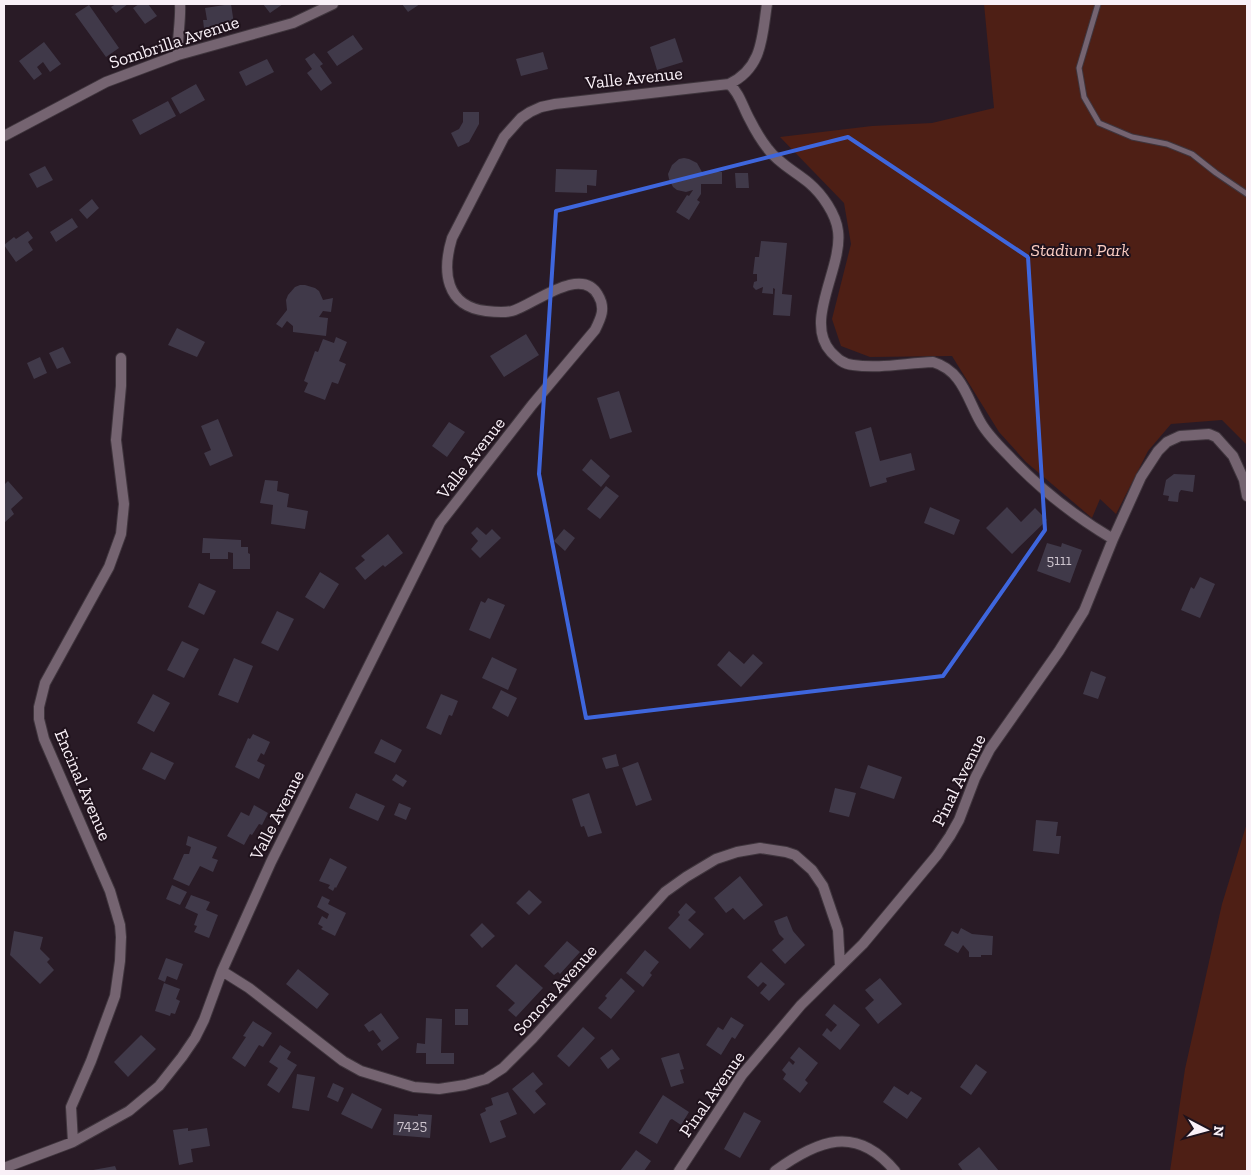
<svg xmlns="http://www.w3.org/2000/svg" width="1251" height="1175" font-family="'Zilla Slab',serif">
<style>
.green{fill:#4e1f15}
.building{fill:#403949}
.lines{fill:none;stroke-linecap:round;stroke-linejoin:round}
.service-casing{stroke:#3f353d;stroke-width:7}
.minor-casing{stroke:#3f353d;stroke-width:12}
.service{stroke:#756471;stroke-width:5}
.minor{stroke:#756471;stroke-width:10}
.marked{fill:none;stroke:#3e66dd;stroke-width:4;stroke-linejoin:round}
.labels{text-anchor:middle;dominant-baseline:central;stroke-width:4;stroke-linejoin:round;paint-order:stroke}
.number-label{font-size:15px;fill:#cbc2cc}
.street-label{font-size:18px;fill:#f9f0f7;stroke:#1f121c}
.park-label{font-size:18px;font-style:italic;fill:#fbcdc2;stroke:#1f121c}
</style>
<rect width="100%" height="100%" fill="#291b26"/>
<path class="green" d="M984,4H1247V445L1222,420L1171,424L1148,451L1116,514L1100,499L1092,518L1026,462L999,432L952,356L870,357L841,346L832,319L851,244L844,203L780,137L872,126L932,123L994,108Z
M1247,823V1171H1170L1185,1069L1222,904Z"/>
<path class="building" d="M116,4H128L116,13L111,7Z
M139,4H148L157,16L145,24L133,8Z
M231,4L234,24L204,28L203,20H207L205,8Z
M263,4H283L270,13Z
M402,4H420L408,12Z
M89,5L119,48L106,57L75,14Z
M353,35L363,49L337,66L327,52Z
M675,38L683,62L657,70L650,47Z
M44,42L61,64L50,72L43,62L37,67L42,74L34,80L19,61Z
M543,52L548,69L521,76L516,59Z
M314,53L323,64L320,66L332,83L321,91L307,73L312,69L305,59Z
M267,59L274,72L246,86L239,72Z
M196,84L205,100L180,114L171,98Z
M168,101L176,116L140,135L132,120Z
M463,112H479V124L469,142L458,147L451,133L459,129L463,122Z
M684,158L689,159L697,163L702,172H722V184H701V194L697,200L700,202L689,220L676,212L687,195L689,196L693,190L686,192L677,190L673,187L669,179L668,174L672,165L679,159Z
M45,166L53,180L37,188L29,174Z
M556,169L597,170L596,186L587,185V193L555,192Z
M735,173H748L749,188H736Z
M92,199L99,208L87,219L79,210Z
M72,218L78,227L56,242L50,232Z
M28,231L33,238L28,242L33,250L16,262L4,245L14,237L16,239Z
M761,241L787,243L782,294L792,295L790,316L773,315L775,289L773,288V294L762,293L763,287L756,290L753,287L754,282L757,281V274H753L755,257H759Z
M300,285H305L315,288L319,291L323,300L333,298L331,312L323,311L319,317L328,318L326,336L293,332V326L287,321L282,328L276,324L287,310L286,300L288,295L295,287Z
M177,328L205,342L197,357L168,345Z
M526,334L539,355L504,377L490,356Z
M336,337L347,342L339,361L346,364L338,384L332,382L325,400L304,392L308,383L304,381L315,351L318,352L323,339L334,343Z
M63,347L71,363L57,369L49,353Z
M40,357L47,373L34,379L27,363Z
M619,391L632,432L610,439L597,398Z
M218,419L233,456L210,466L204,453L211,450L201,426Z
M449,422L465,432L447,457L432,446Z
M871,427L880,461L911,453L915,470L886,478L887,482L870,487L855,432Z
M591,459L610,476L601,487L582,470Z
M1174,474L1195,475L1193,492L1181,490L1179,493L1178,502L1168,501L1169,496L1163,495L1166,480Z
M265,480L278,481L277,491L289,494L287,507L308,511L305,529L271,524L273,505L260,503Z
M8,481L23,498L11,509L14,514L4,523V485Z
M606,486L619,496L600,519L587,509Z
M930,507L960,520L954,535L924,523Z
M1007,507L1021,522L1035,508L1047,520L1012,554L986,528Z
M477,527L486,535L492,529L501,538L480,558L471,549L478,541L471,533Z
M564,529L575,538L565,551L554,541Z
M388,534L403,553L385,567L383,565L365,580L355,568L365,560L361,556Z
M203,538L241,540V547H248V553L250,554V569H233V553L228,552V559H210V553H202Z
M1047,543L1061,547L1062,543L1082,550L1070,583L1037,571Z
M320,572L339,584L324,609L305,597Z
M1200,577L1215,584L1200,618L1181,610L1191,587L1194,589Z
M199,583L216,591L204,615L188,607Z
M488,598L505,605L490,639L469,630L481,601L485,603Z
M277,611L294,619L278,651L261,643Z
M182,641L199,649L184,678L167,670Z
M729,651L744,664L753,654L763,663L741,687L717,665Z
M492,657L517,669L508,690L482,678Z
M234,658L253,666L238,703L218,695Z
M1091,671L1106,677L1098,699L1083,694Z
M501,690L517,698L508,717L492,708Z
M153,694L170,703L154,732L137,723Z
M441,694L458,701L452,716L449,715L441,735L426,728Z
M253,734L270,742L264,755L261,753L257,761L265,765L259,779L235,767L248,738L250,739Z
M381,739L402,750L395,763L374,753Z
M151,752L174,763L165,780L142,769Z
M616,754L619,766L606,769L602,758Z
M638,762L652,800L636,806L622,768Z
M868,765L902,777L894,799L860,788Z
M396,774L407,781L403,787L392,780Z
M835,788L856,793L849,817L829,812Z
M356,793L385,806L378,821L349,808Z
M589,793L602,833L588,837L584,826L581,827L572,799Z
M399,803L411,808L406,820L394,815Z
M254,805L268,813L262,825L259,824L252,835L250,834L244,845L227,836L241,812L249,816Z
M1036,820L1058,822L1056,836H1061L1059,854L1033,851Z
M188,836L217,847L212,858L218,860L213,872L200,866L189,886L173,879L184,854H189L191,847L186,845Z
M330,858L347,867L336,888L335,887L333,891L328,888L330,885L319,881Z
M740,876L763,905L744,920L733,908L726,913L714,898Z
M172,885L187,892L180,905L166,899Z
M529,890L542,902L529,915L516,903Z
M191,895L210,902L206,910L218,915L209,938L194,932L197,926L194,925L198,914L185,908Z
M322,896L330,900L328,904L346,913L335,936L321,929L323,927L318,924L322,916L327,919L329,914L317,907Z
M686,903L696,912L688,920L704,934L690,949L668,928L680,915L678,912Z
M787,916L793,931L805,945L785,964L772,950L784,939L779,934L774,921Z
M482,923L495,936L482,948L470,935Z
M961,928L972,934L993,936L992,955H981V957H969V952L963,945L958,953L944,945L952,931L958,934Z
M14,931L43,937L40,949L50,959L47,962L54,970L40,984L10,955Z
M567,941L580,952L560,974L558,972L554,975L544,966Z
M645,950L659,962L650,973L652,975L643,987L626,973Z
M166,958L183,964L177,980L167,976L165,982L158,979Z
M761,962L785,984L769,1001L760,993L767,985L763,982L758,987L747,977Z
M516,964L543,988L516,1017L508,1010L515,1003L496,986Z
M298,969L329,994L317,1009L286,984Z
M621,978L635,991L611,1019L598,1008L607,998L605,996Z
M880,978L902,1004L878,1024L865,1008L874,1000L865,990Z
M164,983L180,989L176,999L180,1001L175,1014L171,1013L170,1016L155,1011Z
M834,1004L860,1025L840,1050L822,1035L827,1028L831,1032L837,1025L825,1015Z
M455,1009H468V1025H455Z
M381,1013L399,1038L382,1051L377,1044L381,1041L373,1030L369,1032L364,1025Z
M731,1017L744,1025L735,1039L732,1037L721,1055L706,1045L718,1027L723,1030Z
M426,1018L442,1019L441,1053H454V1064H426V1053H416L417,1043L425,1044Z
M253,1021L272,1033L263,1047L259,1045L245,1067L232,1058L246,1037L243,1036Z
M583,1027L595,1038L569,1067L557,1056Z
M141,1035L156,1049L128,1077L114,1062Z
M280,1045L291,1052L287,1059L297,1065L279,1093L267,1085L278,1068L269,1062Z
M799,1047L818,1063L805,1080L808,1083L800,1093L783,1079L786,1074L782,1070L789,1061L793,1065L795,1062L790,1058Z
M612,1049L620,1059L608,1069L600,1058Z
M679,1053L684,1069L680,1070L684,1083L671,1087L661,1058Z
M976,1064L987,1072L971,1095L960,1087Z
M533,1072L543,1084L535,1091L546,1104L534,1114L512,1089Z
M297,1074L315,1077L309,1111L292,1108Z
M333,1083L344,1088L338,1102L327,1097Z
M894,1086L908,1095L911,1091L922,1098L907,1119L883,1102Z
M508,1092L517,1114L500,1121L506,1137L490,1143L480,1114L486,1111L485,1108L493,1105L491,1098Z
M352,1093L382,1109L372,1129L341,1114Z
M663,1095L689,1112L681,1125L672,1119L670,1120L657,1144L639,1133Z
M744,1112L761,1121L740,1158L724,1149Z
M394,1114L418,1116V1114L432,1115L430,1138L393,1135Z
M188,1128V1131L207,1128L210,1146L191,1149L193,1162L179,1165L173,1130Z
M979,1147L999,1171H963L958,1164Z
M636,1150L651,1161L644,1171H620Z
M115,1166L117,1171H93V1170Z"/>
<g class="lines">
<defs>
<path id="service" d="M1098,4L1079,68L1084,97L1099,123L1132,137L1167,144L1192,154L1216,173L1247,194"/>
<path id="minor" d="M178,55C177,37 181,21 180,4
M729,84C740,93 743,108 750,120C755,130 761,140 768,149C778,163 796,172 809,183C822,194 836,214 838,231C843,268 803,321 831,352C838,359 843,364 853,365C879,369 906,363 933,362C963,371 967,399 981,423C988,435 998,445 1008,455C1039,488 1074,516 1113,539
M4,136L106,82L178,55L293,23L333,4
M222,971L249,988L343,1061L361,1071L414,1087L439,1089L465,1085L486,1079L503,1068L533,1038L665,892L686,877L716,859L737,852L760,848L786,852L795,855L812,870L823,886L838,930L840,966
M73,1142L71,1107L91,1061L115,996L120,961L121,937L120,925L110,891L44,739L39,719V707L45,683L109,567L121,534L124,504L116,440L121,386V358
M4,1168L73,1142L129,1111L159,1086L182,1057L195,1038L204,1020L222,971L271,862L440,523L532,405L595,330C601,318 606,308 598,295C581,264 532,306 512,311C504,313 494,312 486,311C445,306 442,271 452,238L504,137L521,118L530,112L541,107L555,104L729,84C763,68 762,36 767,4
M679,1171L742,1075L801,1005L863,944L937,855L950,836L959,820L975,778L990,749L1059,651L1084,611L1113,539L1141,477L1158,451L1167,442L1180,436L1209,434L1216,437L1233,456L1244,480L1247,496
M775,1171C818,1140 856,1124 895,1171"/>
</defs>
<use href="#service" class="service-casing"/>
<use href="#minor" class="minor-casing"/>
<use href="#service" class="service"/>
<use href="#minor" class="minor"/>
</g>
<path class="marked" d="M848,137L1028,257L1045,530L943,676L586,718L539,474L556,211Z"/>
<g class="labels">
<g class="number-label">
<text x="1059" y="560">5111</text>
<text x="412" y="1125">7425</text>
</g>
<g class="street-label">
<text transform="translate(174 42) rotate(-18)">Sombrilla Avenue</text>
<text transform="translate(634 78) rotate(-6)">Valle Avenue</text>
<text transform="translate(471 458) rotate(-52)">Valle Avenue</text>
<text transform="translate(959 780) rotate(-64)">Pinal Avenue</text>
<text transform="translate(83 785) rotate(67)">Encinal Avenue</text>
<text transform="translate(277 815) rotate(-63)">Valle Avenue</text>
<text transform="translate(555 990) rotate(-48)">Sonora Avenue</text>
<text transform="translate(712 1094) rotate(-55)">Pinal Avenue</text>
</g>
<g class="park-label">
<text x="1080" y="250">Stadium Park</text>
</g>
</g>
<rect width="1251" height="1175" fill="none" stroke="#f9f0f7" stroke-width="10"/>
<g transform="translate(1206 1130) rotate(96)" stroke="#1f121c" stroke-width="4" paint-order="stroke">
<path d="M0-4L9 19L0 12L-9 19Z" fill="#f9f0f7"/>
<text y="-8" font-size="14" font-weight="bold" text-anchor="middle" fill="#f9f0f7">N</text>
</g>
</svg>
